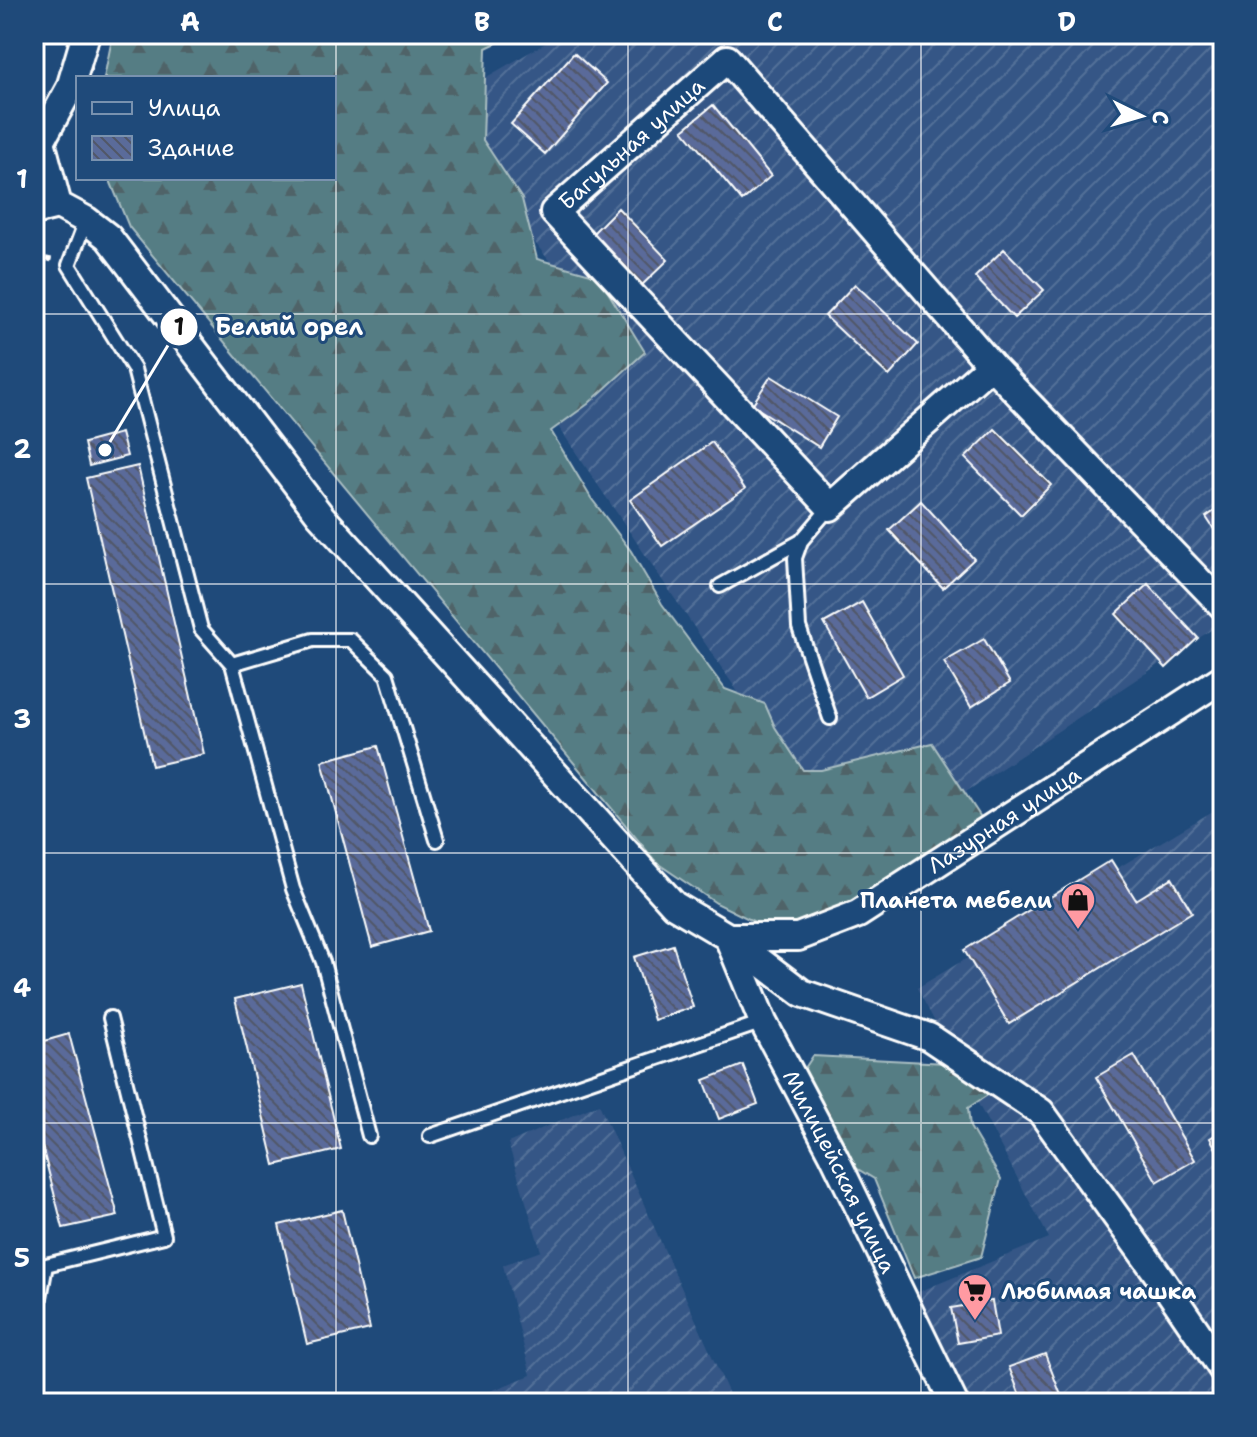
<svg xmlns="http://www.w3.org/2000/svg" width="1257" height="1437" font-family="'Shantell Sans',sans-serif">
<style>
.industrial{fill:url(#industrial-furrows)}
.forest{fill:url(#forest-firs);stroke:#aabec2;stroke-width:2}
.building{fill:url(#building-back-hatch);stroke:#fff;stroke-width:2}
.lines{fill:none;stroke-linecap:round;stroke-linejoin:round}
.lane-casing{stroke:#fff;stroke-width:18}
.street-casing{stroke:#fff;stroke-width:32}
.path{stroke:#fff;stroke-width:5;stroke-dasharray:6 6;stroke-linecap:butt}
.lane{stroke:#1f4a7a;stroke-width:12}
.street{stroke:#1f4a7a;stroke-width:26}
.grid{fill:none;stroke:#fff;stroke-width:2;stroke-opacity:0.55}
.labels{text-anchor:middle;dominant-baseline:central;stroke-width:6;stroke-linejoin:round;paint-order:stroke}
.street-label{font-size:22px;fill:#fff;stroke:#1f4a7a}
.poi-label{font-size:22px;font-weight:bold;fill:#fff;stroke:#1f4a7a;text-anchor:end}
.leader{fill:none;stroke:#fff;stroke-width:3}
.callout-dot{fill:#fff;stroke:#1f4a7a;stroke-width:3}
.mark-label{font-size:24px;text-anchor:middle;font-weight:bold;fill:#111}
.callout-label{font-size:24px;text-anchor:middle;font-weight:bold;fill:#fff;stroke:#1f4a7a;stroke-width:6;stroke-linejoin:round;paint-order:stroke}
.neatline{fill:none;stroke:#fff;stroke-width:3}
.grid-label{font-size:26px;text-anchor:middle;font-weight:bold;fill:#fff}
</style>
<defs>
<pattern id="industrial-furrows" width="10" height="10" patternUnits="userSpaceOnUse" patternTransform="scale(2)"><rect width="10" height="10" fill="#355786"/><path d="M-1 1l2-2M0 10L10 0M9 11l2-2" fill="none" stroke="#537098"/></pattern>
<pattern id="forest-firs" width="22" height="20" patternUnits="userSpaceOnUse" patternTransform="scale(2)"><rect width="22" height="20" fill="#557d84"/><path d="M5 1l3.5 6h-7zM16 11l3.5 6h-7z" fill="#506468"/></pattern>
<pattern id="building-back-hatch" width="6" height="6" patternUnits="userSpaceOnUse" patternTransform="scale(2)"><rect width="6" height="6" fill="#5a6b9a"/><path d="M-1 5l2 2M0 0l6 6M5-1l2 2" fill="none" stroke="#515767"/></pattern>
</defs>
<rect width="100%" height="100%" fill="#1f4a7a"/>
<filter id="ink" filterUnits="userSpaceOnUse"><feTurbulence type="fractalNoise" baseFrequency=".0125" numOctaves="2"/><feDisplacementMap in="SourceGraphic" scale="16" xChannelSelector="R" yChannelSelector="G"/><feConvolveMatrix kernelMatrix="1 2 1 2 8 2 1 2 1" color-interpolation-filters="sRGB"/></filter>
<g filter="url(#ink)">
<path class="industrial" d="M561,34H1223V622L855,865L558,426L631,364L430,110Z
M1223,805V1403H940L894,1302L1049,1238L917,988Z
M599,1104L733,1403H461L531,1375L503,1265L541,1251L508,1143Z"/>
<path class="forest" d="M113,34H515L486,48L483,140L522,199L537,259L598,276L645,352L588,404L551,431L591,498L631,551L662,604L725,689L765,704L775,727L803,770H821L932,743L982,819L863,897L803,925L759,924L716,903L657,863L129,227L109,178H334V78H104Z
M813,1056L946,1063L992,1092L968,1108L970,1127L1001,1179L981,1257L914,1278L874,1179L833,1154L801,1074Z"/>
<path class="building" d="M574,53L607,83L545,154L511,124Z
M37,55L41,74L34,76V56Z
M713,105L771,176L742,201L683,130Z
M618,208L668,260L639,288L590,236Z
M1004,249L1044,290L1014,318L975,277Z
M855,284L918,344L889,376L825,316Z
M771,376L837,417L819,447L752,405Z
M995,429L1051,485L1021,515L965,458Z
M121,433L127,456L89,466L84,443Z
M712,442L745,489L662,546L630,500Z
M138,466L204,754L152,766L86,478Z
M921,501L974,559L943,588L889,530Z
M1223,505V543L1206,517Z
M1148,584L1198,638L1166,668L1116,614Z
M862,602L903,675L866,697L824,623Z
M984,639L1010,683L971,707L944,662Z
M378,746L429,931L372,947L322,761Z
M1111,860L1136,900L1172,878L1192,912L1009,1024L964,950Z
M673,945L693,1007L654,1020L634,957Z
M301,983L341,1149L275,1165L235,999Z
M69,1034L118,1216L63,1228L34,1115V1044Z
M1134,1055L1195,1160L1157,1182L1096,1077Z
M743,1065L758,1104L719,1119L704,1080Z
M1223,1130V1161L1210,1138Z
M342,1210L370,1329L307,1344L279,1225Z
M992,1301L998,1336L958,1343L951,1308Z
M1045,1354L1064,1403H1023L1009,1367Z"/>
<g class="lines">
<defs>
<path id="lane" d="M86,220L69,265L134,369L201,629L232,664L293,889L323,962L369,1136
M720,586L801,541
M232,664L313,640H351L387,675L437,840
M830,718L799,627L795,558L801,541L830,507
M430,1136L763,1022
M34,1330L46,1265L164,1236L110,1018"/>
<g id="street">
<path d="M86,34L70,88L41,141L58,205L86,220L108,237L320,515L674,905L728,937L802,993L929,1037L1041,1112L1154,1269L1223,1370"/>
<path d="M34,211L58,205"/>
<path id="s1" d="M991,365L830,507L554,212L727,59L991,365L1223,606"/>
<path id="s2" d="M728,937H798L858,914L1223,678"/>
<path id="s3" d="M728,937L763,1022L833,1154L954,1403"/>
</g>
</defs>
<use href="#lane" class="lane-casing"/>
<use href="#street" class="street-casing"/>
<path class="path" d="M34,256L52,260"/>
<use href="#lane" class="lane"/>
<use href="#street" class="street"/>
</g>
</g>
<path class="grid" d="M336,34V1403M628,34V1403M921,34V1403M34,314H1223M34,584H1223M34,853H1223M34,1123H1223"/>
<defs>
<symbol id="shop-pin" viewBox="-11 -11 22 30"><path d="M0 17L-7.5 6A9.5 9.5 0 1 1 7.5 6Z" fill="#ff9aa2" stroke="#1f4a7a"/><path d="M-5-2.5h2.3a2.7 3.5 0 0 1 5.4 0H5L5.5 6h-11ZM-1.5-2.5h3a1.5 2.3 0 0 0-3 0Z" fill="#111"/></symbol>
<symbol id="supermarket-pin" viewBox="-11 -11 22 30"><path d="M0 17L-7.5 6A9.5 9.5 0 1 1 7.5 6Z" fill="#ff9aa2" stroke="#1f4a7a"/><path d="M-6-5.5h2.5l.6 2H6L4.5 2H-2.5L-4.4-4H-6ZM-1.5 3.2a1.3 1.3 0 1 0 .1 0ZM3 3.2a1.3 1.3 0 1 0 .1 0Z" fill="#111"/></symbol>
</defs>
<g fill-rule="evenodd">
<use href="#shop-pin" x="1058" y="880" width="40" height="54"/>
<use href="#supermarket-pin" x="955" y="1271" width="40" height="54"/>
</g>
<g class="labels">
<g class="street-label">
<text stroke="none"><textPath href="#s1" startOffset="722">Багульная улица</textPath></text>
<text stroke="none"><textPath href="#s2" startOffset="308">Лазурная улица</textPath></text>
<text stroke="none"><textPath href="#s3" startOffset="260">Милицейская улица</textPath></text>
</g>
<g class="poi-label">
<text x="1052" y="900">Планета мебели</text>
<text x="1001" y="1291" text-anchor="start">Любимая чашка</text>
</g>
</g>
<path class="leader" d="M105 450L179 327"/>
<g class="callout-dot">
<circle cx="105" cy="450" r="8"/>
<circle cx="179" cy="327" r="20"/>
</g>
<g class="mark-label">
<text x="179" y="335">1</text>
</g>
<g class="callout-label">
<text x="289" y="335">Белый орел</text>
</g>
<rect width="1257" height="1437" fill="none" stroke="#1f4a7a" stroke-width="88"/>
<rect x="76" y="76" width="260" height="104" fill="#1f4a7a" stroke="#7992af" stroke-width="2"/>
<rect x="92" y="102" width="40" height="12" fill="#1f4a7a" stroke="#7992af" stroke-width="2"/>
<text x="148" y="116" font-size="24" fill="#ffffff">Улица</text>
<rect x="92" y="136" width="40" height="24" fill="url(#building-back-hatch)" stroke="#7992af" stroke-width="2"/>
<text x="148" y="156" font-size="24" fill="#ffffff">Здание</text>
<g transform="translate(1141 116) rotate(95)" stroke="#1f4a7a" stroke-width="6" paint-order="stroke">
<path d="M0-6L14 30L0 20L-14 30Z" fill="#ffffff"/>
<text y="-12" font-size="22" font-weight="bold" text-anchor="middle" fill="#ffffff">С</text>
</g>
<rect x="44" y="44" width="1169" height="1349" class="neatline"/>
<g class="grid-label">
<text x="190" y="31">A</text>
<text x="482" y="31">B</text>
<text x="775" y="31">C</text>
<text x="1067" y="31">D</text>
<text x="22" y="188">1</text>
<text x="22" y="458">2</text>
<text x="22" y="728">3</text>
<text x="22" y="997">4</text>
<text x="22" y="1267">5</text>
</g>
</svg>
